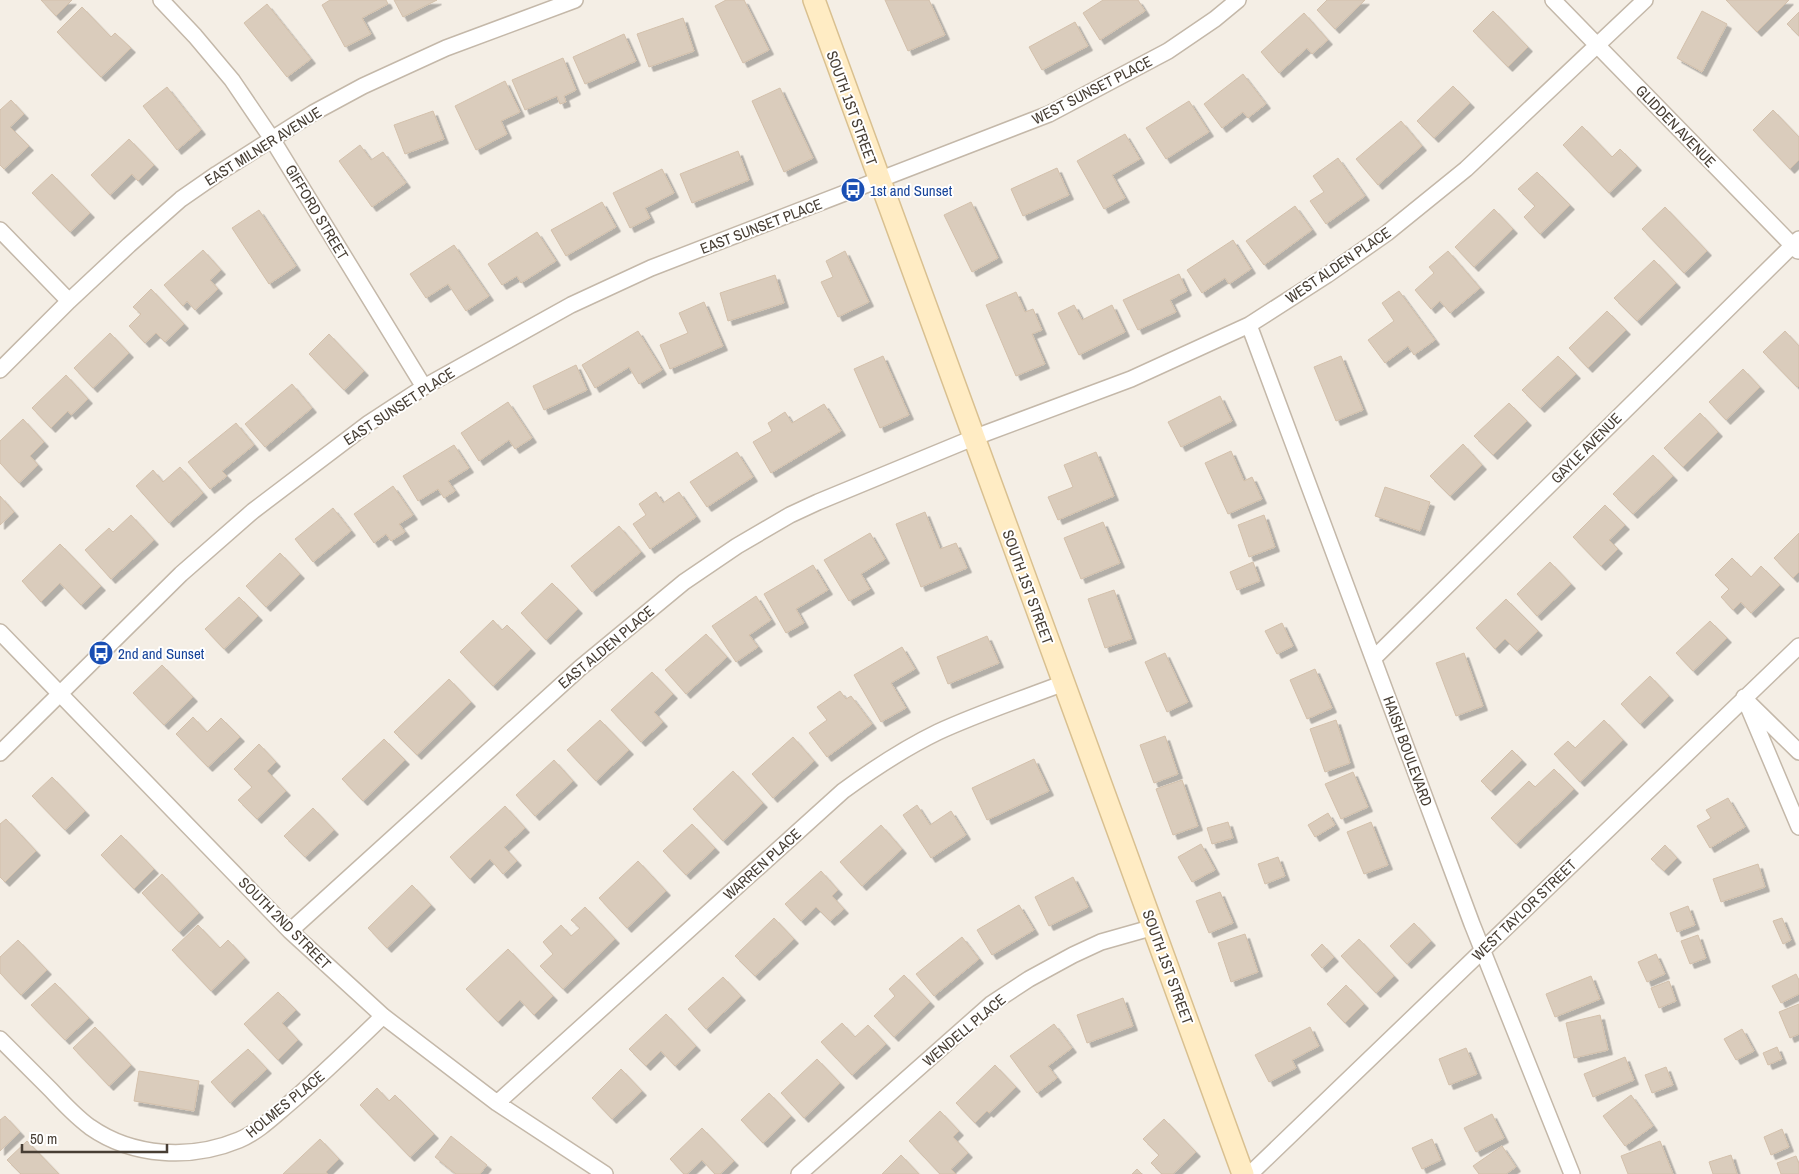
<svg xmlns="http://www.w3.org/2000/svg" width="1799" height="1174" font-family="'Archivo Narrow',sans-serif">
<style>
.building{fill:#daccbc;stroke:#d3c0ab;filter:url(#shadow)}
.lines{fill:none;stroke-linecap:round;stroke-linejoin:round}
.street-casing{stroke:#c4b8a9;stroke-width:18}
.secondary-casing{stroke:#d9c090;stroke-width:24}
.street{stroke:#fff;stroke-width:15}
.secondary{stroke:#ffecc4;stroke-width:21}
.labels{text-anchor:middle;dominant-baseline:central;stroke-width:4;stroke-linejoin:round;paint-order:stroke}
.street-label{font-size:15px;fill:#473e34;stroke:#fff}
.transit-label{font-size:15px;fill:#164399;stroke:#fff;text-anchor:start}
</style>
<defs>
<filter id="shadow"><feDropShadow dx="4.5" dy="4.5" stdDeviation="0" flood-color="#0004"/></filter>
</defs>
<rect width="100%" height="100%" fill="#f4eee5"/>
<path class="building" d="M41,0H72L56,16Z
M330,0H386L388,4L362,18L371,34L345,47L322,5Z
M394,0H437L403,17Z
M726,0H744L769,50L743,63L715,6Z
M885,0H929L945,35L908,51Z
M1103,0H1138L1145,11L1100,40L1083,13Z
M1327,0H1365L1335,29L1317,10Z
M1726,0H1789L1757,32Z
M267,4L311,59L287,77L244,23Z
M82,7L111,37L115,33L131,48L101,77L57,32Z
M1493,11L1528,47L1508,67L1473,31Z
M1702,11L1727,24L1702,72L1677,58Z
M1799,12V36L1787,24Z
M1304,13L1328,40L1312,54L1307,48L1279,73L1261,52Z
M683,18L694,51L649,67L637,34Z
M1075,22L1088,46L1042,70L1029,47Z
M624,34L636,61L585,84L573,57Z
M563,58L576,90L564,96L566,102L560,104L557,96L525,110L512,80Z
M1243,74L1266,104L1248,118L1243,112L1222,128L1204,104Z
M505,81L520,112L501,121L507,134L476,150L455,106Z
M1453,86L1470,103L1434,138L1417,121Z
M167,87L201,130L177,150L143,106Z
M780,88L813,158L784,172L752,101Z
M11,100L24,114L10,127L29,146L4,169L0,165V110Z
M1189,101L1209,132L1166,159L1146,128Z
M1773,110L1799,137V160L1790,169L1753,130Z
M433,111L444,139L405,154L394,125Z
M1401,121L1422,146L1378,185L1356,159Z
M1582,126L1612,157L1620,149L1637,166L1609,193L1563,145Z
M1125,134L1140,159L1112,175L1125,198L1104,209L1077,161Z
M129,139L154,165L138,181L132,174L110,195L91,175Z
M360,145L371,160L383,152L406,183L372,207L339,161Z
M738,151L749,180L692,203L680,174Z
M1338,158L1365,196L1326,224L1310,201L1324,192L1313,176Z
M1057,168L1069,195L1023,216L1011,189Z
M662,169L674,193L645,208L650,218L630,228L613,193Z
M1537,172L1570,205L1540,234L1524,217L1535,206L1518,189Z
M52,174L90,213L70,232L32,193Z
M602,202L616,227L566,256L551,230Z
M971,202L998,258L972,272L944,215Z
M1295,206L1312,230L1264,265L1246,241Z
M1665,207L1707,251L1684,273L1642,229Z
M1494,209L1513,229L1474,267L1455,247Z
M259,210L296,266L269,284L232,228Z
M537,232L556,261L521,283L517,276L502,285L488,264Z
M1233,240L1251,269L1229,284L1225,278L1202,293L1187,270Z
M454,245L489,296L466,311L448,284L426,298L410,274Z
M203,250L221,270L210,280L218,289L195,310L187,301L183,306L164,285Z
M845,251L869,302L838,317L821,282L833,277L826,261Z
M1448,251L1480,288L1450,313L1440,301L1431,309L1415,290L1434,273L1429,267Z
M1654,260L1676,283L1637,321L1614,298Z
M1179,274L1187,291L1170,300L1176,312L1138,330L1123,300Z
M775,275L784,303L728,321L720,293Z
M151,289L184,324L165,342L156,333L145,343L129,326L141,314L133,307Z
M1399,291L1435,340L1414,355L1408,346L1385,363L1368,340L1394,321L1382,303Z
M1016,292L1025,312L1033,309L1042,330L1032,334L1045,364L1016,376L986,305Z
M704,302L723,346L670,369L660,345L688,333L679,313Z
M1074,305L1082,320L1112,305L1125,332L1079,355L1058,313Z
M1607,311L1626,330L1588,368L1569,348Z
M638,331L662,370L639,384L629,367L595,388L582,365Z
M1785,331L1799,346V386L1797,387L1763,352Z
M110,333L129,353L93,388L74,368Z
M329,334L364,371L344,390L309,354Z
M883,356L909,415L880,428L854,369Z
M1341,356L1363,410L1336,421L1314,367Z
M1558,356L1576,374L1540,408L1522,390Z
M576,365L587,390L544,410L533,386Z
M1743,369L1760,387L1726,420L1709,402Z
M66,375L88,399L71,415L68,411L51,428L32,408Z
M292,384L312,408L265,447L245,424Z
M1220,396L1232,421L1181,447L1168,422Z
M508,402L532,438L515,449L509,440L479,461L461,433Z
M1509,403L1527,421L1493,455L1474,436Z
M824,404L841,431L771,473L753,442L772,431L768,423L785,412L792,423Z
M1700,413L1718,432L1683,467L1664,448Z
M23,419L44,442L30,456L38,465L19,483L0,463V441Z
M236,423L254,445L222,471L227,476L210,489L188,462Z
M1463,444L1482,465L1450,496L1430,476Z
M454,445L469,468L448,481L455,491L444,498L438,489L418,501L403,476Z
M1231,451L1244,481L1252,477L1262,499L1228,514L1205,463Z
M737,452L753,477L707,507L690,482Z
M1096,452L1114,496L1058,520L1048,497L1073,487L1064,465Z
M1653,455L1673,476L1633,514L1613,494Z
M180,467L203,493L169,523L136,486L153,470L163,482Z
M393,486L413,515L399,524L405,532L391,541L386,534L374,543L354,514Z
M1385,487L1430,502L1420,531L1375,516Z
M656,492L663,503L679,492L696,517L650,549L633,524L646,515L639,504Z
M0,496L14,512L0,525Z
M1605,505L1625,525L1609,540L1618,549L1601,566L1573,537Z
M333,508L351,531L313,562L295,539Z
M925,512L940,549L956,543L967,568L921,587L896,524Z
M131,515L154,540L111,579L85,550L109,528L113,532Z
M1264,515L1275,547L1249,557L1238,525Z
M1103,522L1120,563L1081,579L1064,538Z
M619,526L641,552L592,592L571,566Z
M870,533L885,559L861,574L870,589L849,601L824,560Z
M1799,533V572L1793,578L1774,558Z
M60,544L101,586L81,605L60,583L41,602L22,581Z
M280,553L300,574L266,607L246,586Z
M1732,558L1751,577L1761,566L1780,585L1751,613L1741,602L1733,610L1721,597L1729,589L1715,575Z
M1253,562L1260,581L1237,590L1230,572Z
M1550,562L1571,584L1537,616L1517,594Z
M813,565L828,590L796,609L804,623L786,633L764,594Z
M552,583L578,609L546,640L521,613Z
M1114,590L1132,639L1105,648L1088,599Z
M756,596L771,620L749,635L758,647L736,662L712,626Z
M239,597L258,616L224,649L205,629Z
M1506,599L1538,631L1517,651L1505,639L1495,649L1476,628Z
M493,620L502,630L507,625L531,649L493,686L460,652Z
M1710,621L1727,638L1693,671L1676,653Z
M1282,623L1293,646L1277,654L1265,631Z
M706,634L727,657L686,694L665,670Z
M987,636L999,663L948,684L937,657Z
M902,647L915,669L891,683L906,708L881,722L854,675Z
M1165,653L1188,702L1167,712L1145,662Z
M1464,653L1483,706L1456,716L1436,663Z
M162,665L193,697L164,725L133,693Z
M1315,669L1332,708L1307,719L1290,680Z
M652,672L673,694L654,712L663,722L641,742L611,710Z
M1650,676L1669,696L1640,724L1621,704Z
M449,679L471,702L417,755L394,732Z
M840,691L846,699L851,696L872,724L827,757L809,733L827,720L817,707Z
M193,717L207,732L221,718L240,737L208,767L176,734Z
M600,720L629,750L596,781L567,750Z
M1336,720L1350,763L1325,772L1310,729Z
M1604,720L1623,740L1580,782L1554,754L1568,741L1575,748Z
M1165,736L1178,774L1154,783L1140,745Z
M793,737L814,761L773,798L752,774Z
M384,739L405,760L363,801L342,779Z
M259,744L276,762L267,771L286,791L257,819L238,800L252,787L234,769Z
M1512,750L1522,760L1491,791L1481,781Z
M1034,759L1049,791L987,820L972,788Z
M554,760L573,781L535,816L516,795Z
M1554,769L1574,789L1516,844L1491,818L1529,781L1535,787Z
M733,771L763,803L723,841L693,809Z
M1353,772L1368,807L1341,819L1325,784Z
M52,777L85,811L65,830L32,796Z
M1182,780L1198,826L1173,835L1156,789Z
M1728,798L1745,827L1710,848L1697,826L1711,818L1706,810Z
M917,805L930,825L951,811L966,835L931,858L903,815Z
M505,806L525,828L504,847L517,861L503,874L490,859L470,879L450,857Z
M313,808L334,830L305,857L284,836Z
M1328,813L1335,825L1315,837L1308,825Z
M6,819L36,851L5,882L0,877V824Z
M1228,822L1233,838L1212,844L1207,828Z
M1371,822L1388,865L1364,874L1347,832Z
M692,824L715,848L686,875L663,851Z
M881,825L902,849L862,886L840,862Z
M121,835L154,869L134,889L101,855Z
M1201,844L1215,870L1192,882L1178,857Z
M1665,845L1677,858L1664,871L1651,859Z
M1278,857L1285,876L1265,884L1258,864Z
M638,861L666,891L627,928L599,898Z
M1758,864L1765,887L1721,902L1713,879Z
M821,871L838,890L832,896L844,909L830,921L816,907L801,921L785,904Z
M162,874L199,913L179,932L142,893Z
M1073,877L1088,907L1049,926L1035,897Z
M412,885L431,905L387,948L368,928Z
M1220,892L1233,923L1209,933L1196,901Z
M1019,905L1034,930L992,955L977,930Z
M1688,906L1695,925L1677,932L1670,913Z
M585,907L615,939L563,989L540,966L553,954L543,942L561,925L571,936L580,928L571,920Z
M774,918L794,939L755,976L735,956Z
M1782,918L1791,940L1783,944L1773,921Z
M1414,923L1431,941L1407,964L1390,946Z
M198,925L220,948L228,940L245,958L211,991L172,950Z
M1245,934L1258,972L1231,982L1218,943Z
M1698,935L1706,958L1690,964L1681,941Z
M962,937L979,959L934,996L916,974Z
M1359,939L1394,976L1376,993L1341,956Z
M18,940L47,970L21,995L0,973V957Z
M1322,944L1334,957L1322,968L1311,955Z
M508,949L553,996L534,1015L520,1000L498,1022L466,989Z
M1656,954L1665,974L1647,982L1638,962Z
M1796,974L1799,980V994L1781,1003L1772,986Z
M904,975L930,1002L894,1037L874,1016L895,996L889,989Z
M1591,976L1600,999L1555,1017L1546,994Z
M723,977L741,996L706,1029L688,1009Z
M1669,981L1676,1001L1659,1008L1651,988Z
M55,983L89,1018L65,1040L31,1005Z
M1346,985L1364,1004L1345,1023L1327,1004Z
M278,992L296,1010L282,1023L298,1040L278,1060L244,1024Z
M1123,998L1133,1026L1087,1043L1077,1015Z
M1799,1004V1034L1790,1038L1779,1012Z
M666,1014L696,1046L675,1066L661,1051L646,1066L629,1049Z
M1600,1015L1608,1050L1574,1058L1566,1023Z
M842,1023L855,1037L868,1025L886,1044L852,1075L821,1042Z
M1054,1024L1072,1048L1048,1066L1057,1078L1037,1093L1010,1056Z
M95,1027L131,1065L109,1086L73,1048Z
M1310,1027L1319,1046L1292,1060L1296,1068L1269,1082L1255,1055Z
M1742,1029L1754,1051L1736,1060L1724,1039Z
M1777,1047L1782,1059L1768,1065L1763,1053Z
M1466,1048L1477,1074L1449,1085L1439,1059Z
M248,1049L267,1069L230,1103L211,1082Z
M1625,1057L1634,1080L1593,1097L1584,1074Z
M817,1059L840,1083L804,1118L781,1093Z
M995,1065L1016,1087L989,1113L987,1111L975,1123L956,1103Z
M1666,1067L1673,1085L1652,1093L1645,1075Z
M621,1069L642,1091L612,1119L592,1098Z
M139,1071L199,1081L194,1111L134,1101Z
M377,1088L389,1101L395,1095L434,1134L410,1157L360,1105Z
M769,1093L791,1116L763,1143L741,1120Z
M1631,1095L1653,1126L1625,1146L1603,1116Z
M940,1111L959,1131L953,1137L968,1153L951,1169L956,1174H940L909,1141Z
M1492,1114L1504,1138L1476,1152L1464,1128Z
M5,1116L20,1132L0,1151V1120Z
M1164,1119L1196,1152L1173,1174H1162L1151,1163L1159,1155L1143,1139Z
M702,1128L734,1161L720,1174H715L702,1160L687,1174H684L670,1159Z
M1782,1129L1789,1147L1771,1155L1764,1137Z
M451,1136L487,1165L480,1174H456L435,1157Z
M320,1139L339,1159L326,1172L328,1174H283Z
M1432,1139L1441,1160L1422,1169L1412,1148Z
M27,1141L59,1174H21L7,1160Z
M1660,1141L1673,1174H1628L1621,1156Z
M1502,1146L1516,1167L1506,1174H1479L1473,1166Z
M901,1155L919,1174H882Z
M1731,1155L1737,1174H1713L1709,1162Z
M1796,1156L1799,1164V1174H1781L1777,1163Z
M1137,1169L1142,1174H1132Z"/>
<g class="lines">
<defs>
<path id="street" d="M161,0L195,36L232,80L272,139L424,387
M1553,0L1798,251
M0,230L69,301
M1249,325L1472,924L1572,1174
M0,370L69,301L129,245L181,199L217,174L313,113L363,86L446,48L575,0
M0,632L290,931L383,1016L497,1103L605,1174
M1374,658L1799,239
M1744,697L1799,827
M1750,704L1799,752
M0,753L181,574L253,511L369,423L424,387L571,305L651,268L1049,114L1168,51L1215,19L1238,0
M290,931L580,668L684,582L737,546L790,515L818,502L973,438L1131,379L1249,325L1327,275L1387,233L1466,169L1645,0
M0,1039C17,1056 34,1073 51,1090C63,1103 75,1116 90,1127C133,1157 191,1160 239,1140C256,1133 271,1119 285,1107C319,1078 351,1047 383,1016
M497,1103L843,791C873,769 905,748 938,732C979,713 1022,699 1064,683
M799,1174L991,1004L1029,979L1073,955L1101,942L1154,927
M1250,1174L1799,646"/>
<path id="secondary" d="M814,0C954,393 1102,782 1243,1174"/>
</defs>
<use href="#street" class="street-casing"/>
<use href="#secondary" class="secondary-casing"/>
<use href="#street" class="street"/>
<use href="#secondary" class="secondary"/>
</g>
<defs>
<symbol id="bus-disc" viewBox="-11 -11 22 22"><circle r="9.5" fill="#1a4fb4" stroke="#fff"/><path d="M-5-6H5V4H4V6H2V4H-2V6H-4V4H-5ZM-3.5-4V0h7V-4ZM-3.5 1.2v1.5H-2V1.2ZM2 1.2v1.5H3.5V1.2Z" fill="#fff"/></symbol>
</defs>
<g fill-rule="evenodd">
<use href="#bus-disc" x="839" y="176" width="28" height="28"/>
<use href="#bus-disc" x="87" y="639" width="28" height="28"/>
</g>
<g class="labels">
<g class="street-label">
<text transform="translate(1092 90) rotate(-27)">WEST SUNSET PLACE</text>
<text transform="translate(852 108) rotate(70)">SOUTH 1ST STREET</text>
<text transform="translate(1676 126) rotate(46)">GLIDDEN AVENUE</text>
<text transform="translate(263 146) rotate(-32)">EAST MILNER AVENUE</text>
<text transform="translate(317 212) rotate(59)">GIFFORD STREET</text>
<text transform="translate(761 226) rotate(-21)">EAST SUNSET PLACE</text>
<text transform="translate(1338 265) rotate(-34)">WEST ALDEN PLACE</text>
<text transform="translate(399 406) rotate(-33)">EAST SUNSET PLACE</text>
<text transform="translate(1586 448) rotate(-45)">GAYLE AVENUE</text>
<text transform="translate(1028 587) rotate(70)">SOUTH 1ST STREET</text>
<text transform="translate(606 647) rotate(-40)">EAST ALDEN PLACE</text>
<text transform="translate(1408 751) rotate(70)">HAISH BOULEVARD</text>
<text transform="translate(762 864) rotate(-42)">WARREN PLACE</text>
<text transform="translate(1524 910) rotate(-44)">WEST TAYLOR STREET</text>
<text transform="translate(285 923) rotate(45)">SOUTH 2ND STREET</text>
<text transform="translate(1168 967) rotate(70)">SOUTH 1ST STREET</text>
<text transform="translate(964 1030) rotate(-40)">WENDELL PLACE</text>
<text transform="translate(285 1104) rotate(-39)">HOLMES PLACE</text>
</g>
<g class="transit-label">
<text x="870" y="190">1st and Sunset</text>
<text x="118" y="653">2nd and Sunset</text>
</g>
</g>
<path d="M22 1144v8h145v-8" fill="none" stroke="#473e34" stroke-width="2.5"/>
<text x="30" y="1144" font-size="15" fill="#473e34" stroke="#ffffff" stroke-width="4" paint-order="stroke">50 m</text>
</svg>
